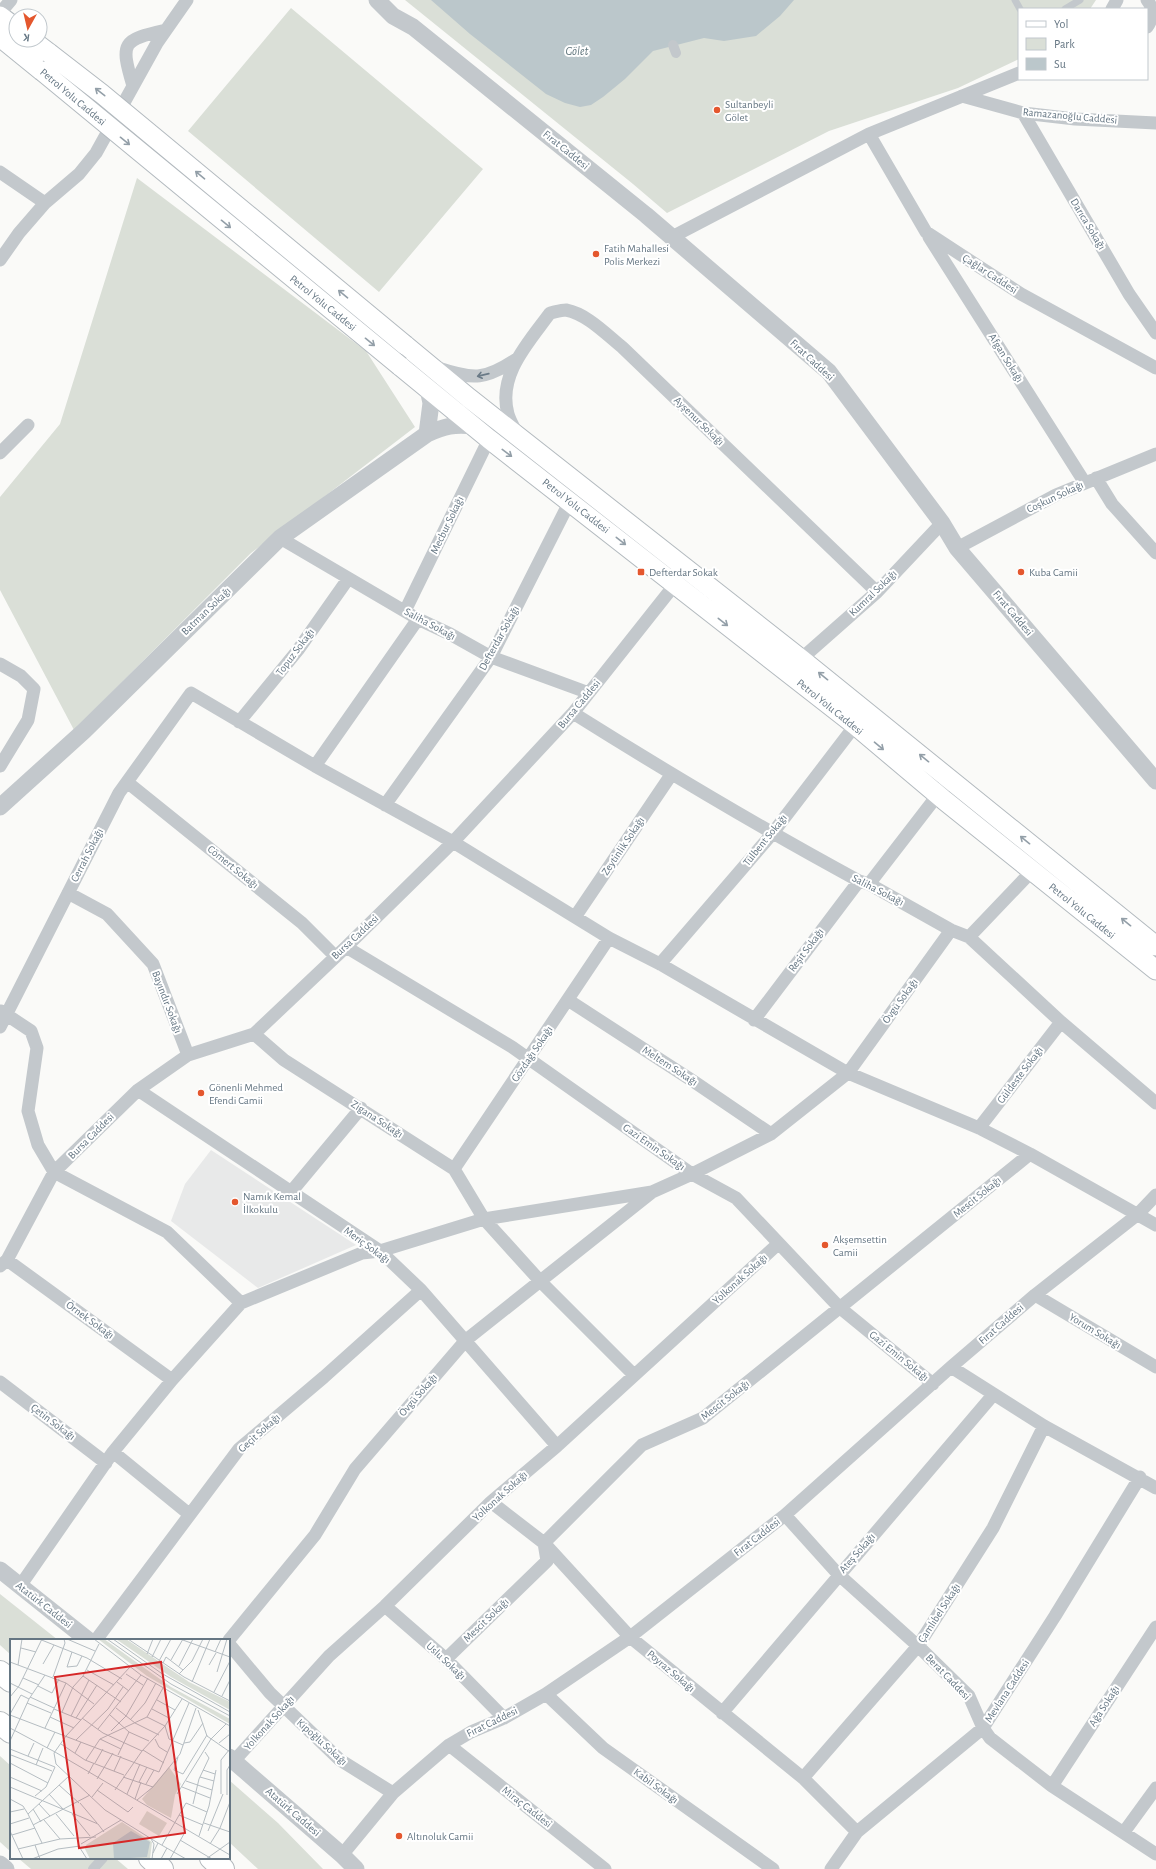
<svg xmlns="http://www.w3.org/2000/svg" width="1156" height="1869" font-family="'Alegreya Sans',sans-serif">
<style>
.built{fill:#e8e9e9}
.green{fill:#dadfd7}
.water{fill:#bbc7cb}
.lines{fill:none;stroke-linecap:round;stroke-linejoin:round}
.secondary-casing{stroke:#b3babf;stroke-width:21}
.motorway-casing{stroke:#b4b9bd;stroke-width:24}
.service{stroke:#c3c8cc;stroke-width:7}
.pedestrian{stroke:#c3c8cc;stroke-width:10}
.minor{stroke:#c3c8cc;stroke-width:13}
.tertiary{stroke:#c3c8cc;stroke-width:17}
.secondary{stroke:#fff;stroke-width:19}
.motorway{stroke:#fff;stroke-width:22}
.secondary-bridge-casing{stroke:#b3babf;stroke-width:21;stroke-linecap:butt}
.secondary-bridge{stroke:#fff;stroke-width:19}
.oneway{stroke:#939fa8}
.oneway2{stroke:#6a7a87}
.poi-dot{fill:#e4572e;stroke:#fff;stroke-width:1.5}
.labels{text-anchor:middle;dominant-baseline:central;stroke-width:4;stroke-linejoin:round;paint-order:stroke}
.street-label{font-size:11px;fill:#657683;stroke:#fff}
.poi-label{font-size:11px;fill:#657683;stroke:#fff;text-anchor:start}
.water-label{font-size:12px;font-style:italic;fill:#60757c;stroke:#fff}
.inset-road{fill:none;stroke:#b5bdc2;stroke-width:1}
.view{fill:#d62828;fill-opacity:0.15;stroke:#d62828;stroke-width:2}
.inset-edge{fill:none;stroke:#657683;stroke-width:2}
</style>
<rect width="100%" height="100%" fill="#fafaf8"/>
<path class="built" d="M211,1150L356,1245L258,1288L171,1221L185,1184Z"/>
<path class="green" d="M405,0H1096L1090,9H1019V59L958,88L829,131L667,213L633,184Z
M291,8L483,169L379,292L188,131Z
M137,178L366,351L415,427L251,553L74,730L0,590V497L60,424Z
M0,1594L58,1640H11V1655L0,1645Z
M0,1756L11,1766V1852L0,1842Z
M229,1780L278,1823L323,1869H258L229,1842Z
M18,1858H115L128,1869H31Z"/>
<path class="water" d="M431,0H794L780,16L756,36L724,41L704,38L653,51L625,79L603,97L591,105L580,107L565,103L546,94L470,34Z"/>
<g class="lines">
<defs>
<path id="secondary" d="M0,16L16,28
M0,37L42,71
M32,40L49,53
M405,345L469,398L801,659L1156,946
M400,366L489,439L855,725L944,800L1156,970"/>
<path id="motorway" d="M0,1672L11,1681
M0,1723L11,1732
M150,1858L162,1869
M211,1858L223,1869"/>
</defs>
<use href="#secondary" class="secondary-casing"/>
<use href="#motorway" class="motorway-casing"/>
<path class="service" d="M1015,0L1020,9
M1065,9L1080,0"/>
<path class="pedestrian" d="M673,45L676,53
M93,1869L103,1858"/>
<path class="minor" d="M1147,0C1154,8 1153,19 1147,27
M1112,9L1117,0
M0,13L11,0
M133,86C120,42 122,40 166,30
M962,96L1023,113L1075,119L1156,123
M1023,113L1129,294L1156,333
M869,134L926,232L1021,294L1156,368
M0,172L45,203
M672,237L869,134L1019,73
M929,237L1085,483
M0,260L19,233L45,203L79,174L96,153L157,43L187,0
M438,368C474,380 486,380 518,358
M517,434C514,427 510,421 508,414C497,375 529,342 550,313C555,312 561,310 566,310C587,314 606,334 622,347L877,592
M0,453L28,425
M1096,478L1112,504L1156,553
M280,538L418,619L450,634L491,657L589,693
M957,548L1056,495L1156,454
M405,611L489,439
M801,659L877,592L942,523
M0,664L21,676L34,689L28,720L0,766
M573,713C667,772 761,828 859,881L869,884L951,930L969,937L1061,1022L1156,1103
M239,722L298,650L348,579
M315,766L418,619
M127,782L302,923L335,956
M385,805L491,657L570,501
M869,884L950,779
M68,893L107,914L153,964L188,1055
M575,917L671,775
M969,937L1032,871
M346,947L512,1047L692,1174L736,1198L839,1307L933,1384
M660,964L772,834L860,719
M568,1000L693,1081L771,1134
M1,1011L31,1031L37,1048L28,1111L38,1145L54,1172L167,1232L241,1303
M754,1020L859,881
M0,1027L119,793L191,693L315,766L453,842L609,938L660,964L848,1073L979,1128L1030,1154L1156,1225
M254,1034L284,1060L454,1169L484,1219L541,1282L634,1375
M138,1090L380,1251L421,1290L557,1446
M979,1128L1061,1022
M454,1169L609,938
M291,1192L361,1108
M7,1260L172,1380
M0,1266L7,1260L54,1172L138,1090L188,1055L254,1034L346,947L453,842L573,713L680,578
M1035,1295L1156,1367
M951,1367L1044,1426L1156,1488
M0,1382L106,1463
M113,1452L189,1514
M491,1502L544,1543L630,1637L803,1778L857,1832
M785,1515L838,1574L918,1646L969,1696L983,1728L990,1738L1052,1786L1156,1854
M20,1586L113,1452L172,1380L241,1303L362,1253L380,1251L484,1219L652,1192L692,1174L771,1134L848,1073L951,930
M385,1606L446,1659L504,1718
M96,1640L239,1449L324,1377L421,1290
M229,1640L315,1535L355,1469L466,1340L651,1193
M229,1644L270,1693L340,1760L393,1793
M446,1659L547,1561L544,1543L642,1445L703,1418L1030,1154
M546,1694L603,1748L773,1869
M722,1713L993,1395
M449,1745L605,1869
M234,1761L329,1656L385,1606L491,1502L557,1446L778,1244
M803,1778L918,1646L993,1528L1044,1426
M1052,1786L1156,1627
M1124,1832L1156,1788
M342,1855L393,1793L449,1745L471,1732L504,1718L546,1694L630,1637L785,1515L951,1367L1035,1295L1137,1215L1156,1195
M831,1869L857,1832L983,1728L1055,1616L1140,1477"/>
<path class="tertiary" d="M377,0L393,16L413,27L646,215L829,372L942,523L957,548L1156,781
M427,434L431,403L428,389
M0,807L84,731L280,538L427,434C445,426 454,424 473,426
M0,1570L88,1640
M229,1757L342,1855L356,1869
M0,1864L6,1869"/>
<use href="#secondary" class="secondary"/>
<use href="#motorway" class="motorway"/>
<defs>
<path id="secondary-bridge" d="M49,53L102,94L405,345
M42,71L400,366"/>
</defs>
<use href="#secondary-bridge" class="secondary-bridge-casing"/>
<use href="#secondary-bridge" class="secondary-bridge"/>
</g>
<defs><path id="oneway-shaft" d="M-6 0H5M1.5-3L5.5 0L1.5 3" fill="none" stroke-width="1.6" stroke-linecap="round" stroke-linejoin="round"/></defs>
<g class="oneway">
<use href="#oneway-shaft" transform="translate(100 92) rotate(-142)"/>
<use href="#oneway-shaft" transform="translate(125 141) rotate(39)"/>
<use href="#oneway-shaft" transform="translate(200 175) rotate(-140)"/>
<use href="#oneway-shaft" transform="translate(226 224) rotate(39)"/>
<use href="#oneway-shaft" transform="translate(343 294) rotate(-140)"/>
<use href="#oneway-shaft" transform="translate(370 342) rotate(39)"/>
<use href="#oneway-shaft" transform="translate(507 453) rotate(37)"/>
<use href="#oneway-shaft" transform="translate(621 541) rotate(38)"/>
<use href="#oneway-shaft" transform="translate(723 622) rotate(38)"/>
<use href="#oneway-shaft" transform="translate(823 676) rotate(-141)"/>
<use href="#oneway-shaft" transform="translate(879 746) rotate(40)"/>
<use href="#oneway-shaft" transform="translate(924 758) rotate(-141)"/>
<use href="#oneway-shaft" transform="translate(1025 840) rotate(-141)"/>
<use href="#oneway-shaft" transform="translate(1126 922) rotate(-141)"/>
</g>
<use class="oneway2" href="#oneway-shaft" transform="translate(483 375) rotate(167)"/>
<g class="poi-dot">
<circle cx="717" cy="110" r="4"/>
<circle cx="596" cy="254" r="4"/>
<rect x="637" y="568" width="8" height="8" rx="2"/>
<circle cx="1021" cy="572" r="4"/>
<circle cx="201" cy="1093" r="4"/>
<circle cx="235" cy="1202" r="4"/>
<circle cx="825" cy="1245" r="4"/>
<circle cx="399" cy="1836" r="4"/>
</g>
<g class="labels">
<g class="street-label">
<text transform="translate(73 97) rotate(40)">Petrol Yolu Caddesi</text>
<text transform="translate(1070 116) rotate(5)">Ramazanoğlu Caddesi</text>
<text transform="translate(566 150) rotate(39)">Fırat Caddesi</text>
<text transform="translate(1088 224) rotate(59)">Darıca Sokağı</text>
<text transform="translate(990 274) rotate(33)">Çağlar Caddesi</text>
<text transform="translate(323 303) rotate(39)">Petrol Yolu Caddesi</text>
<text transform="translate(1006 358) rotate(58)">Afgan Sokağı</text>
<text transform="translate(812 360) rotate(43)">Fırat Caddesi</text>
<text transform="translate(699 421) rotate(44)">Ayşenur Sokağı</text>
<text transform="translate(1055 497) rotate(-25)">Coşkun Sokağı</text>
<text transform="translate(576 506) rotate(38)">Petrol Yolu Caddesi</text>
<text transform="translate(447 525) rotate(-64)">Mecbur Sokağı</text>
<text transform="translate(873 593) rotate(-44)">Kumral Sokağı</text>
<text transform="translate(206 611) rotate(-44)">Batman Sokağı</text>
<text transform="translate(1013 613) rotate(50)">Fırat Caddesi</text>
<text transform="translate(430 624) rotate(28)">Saliha Sokağı</text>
<text transform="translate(499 638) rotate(-61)">Defterdar Sokağı</text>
<text transform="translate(295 652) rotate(-53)">Topuz Sokağı</text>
<text transform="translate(579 704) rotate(-50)">Bursa Caddesi</text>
<text transform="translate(830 707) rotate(39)">Petrol Yolu Caddesi</text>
<text transform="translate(765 840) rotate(-51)">Tülbent Sokağı</text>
<text transform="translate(623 846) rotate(-56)">Zeytinlik Sokağı</text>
<text transform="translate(87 855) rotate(-63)">Cerrah Sokağı</text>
<text transform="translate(233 867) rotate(39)">Cömert Sokağı</text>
<text transform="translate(878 890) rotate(27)">Saliha Sokağı</text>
<text transform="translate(1082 911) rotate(39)">Petrol Yolu Caddesi</text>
<text transform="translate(355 937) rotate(-43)">Bursa Caddesi</text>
<text transform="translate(806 950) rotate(-53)">Reşit Sokağı</text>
<text transform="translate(900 1001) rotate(-54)">Övgü Sokağı</text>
<text transform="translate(167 1002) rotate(69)">Bayındır Sokağı</text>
<text transform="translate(532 1054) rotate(-56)">Gözdağı Sokağı</text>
<text transform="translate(670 1066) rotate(33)">Meltem Sokağı</text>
<text transform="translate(1020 1075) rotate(-53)">Güldeste Sokağı</text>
<text transform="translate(377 1119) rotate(33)">Zigana Sokağı</text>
<text transform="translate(91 1136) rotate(-45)">Bursa Caddesi</text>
<text transform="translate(654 1147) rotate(35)">Gazi Emin Sokağı</text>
<text transform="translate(977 1197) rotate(-39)">Mescit Sokağı</text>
<text transform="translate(367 1245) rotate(36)">Meriç Sokağı</text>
<text transform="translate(740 1279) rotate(-42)">Yolkonak Sokağı</text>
<text transform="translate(90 1320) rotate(36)">Örnek Sokağı</text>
<text transform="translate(1001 1324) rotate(-41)">Fırat Caddesi</text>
<text transform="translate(1095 1331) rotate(31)">Yorum Sokağı</text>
<text transform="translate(899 1356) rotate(39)">Gazi Emin Sokağı</text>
<text transform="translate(418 1395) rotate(-49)">Övgü Sokağı</text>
<text transform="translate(725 1400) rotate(-38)">Mescit Sokağı</text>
<text transform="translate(53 1422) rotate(37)">Çetin Sokağı</text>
<text transform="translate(259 1433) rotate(-42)">Geçit Sokağı</text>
<text transform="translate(500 1496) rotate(-42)">Yolkonak Sokağı</text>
<text transform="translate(757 1537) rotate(-38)">Fırat Caddesi</text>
<text transform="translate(857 1553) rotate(-49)">Ateş Sokağı</text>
<text transform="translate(44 1605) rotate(38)">Atatürk Caddesi</text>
<text transform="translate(939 1613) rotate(-57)">Çamlıbel Sokağı</text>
<text transform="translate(486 1620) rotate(-44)">Mescit Sokağı</text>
<text transform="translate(446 1661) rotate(43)">Uslu Sokağı</text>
<text transform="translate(671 1671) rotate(40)">Poyraz Sokağı</text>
<text transform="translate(948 1677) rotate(46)">Berat Caddesi</text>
<text transform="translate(1007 1691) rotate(-57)">Mevlana Caddesi</text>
<text transform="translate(1104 1706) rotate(-57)">Ağa Sokağı</text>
<text transform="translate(492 1722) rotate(-26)">Fırat Caddesi</text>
<text transform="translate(269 1723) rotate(-48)">Yolkonak Sokağı</text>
<text transform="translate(322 1742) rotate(42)">Kipoğlu Sokağı</text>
<text transform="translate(656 1786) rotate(36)">Kabil Sokağı</text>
<text transform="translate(527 1807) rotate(38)">Miraç Caddesi</text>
<text transform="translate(293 1812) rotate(41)">Atatürk Caddesi</text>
</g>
<g class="poi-label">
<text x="725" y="104">Sultanbeyli<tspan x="725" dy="13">Gölet</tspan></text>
<text x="604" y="248">Fatih Mahallesi<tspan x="604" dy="13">Polis Merkezi</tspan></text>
<text x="649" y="572">Defterdar Sokak</text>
<text x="1029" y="572">Kuba Camii</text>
<text x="209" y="1087">Gönenli Mehmed<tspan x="209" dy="13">Efendi Camii</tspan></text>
<text x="243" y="1196">Namık Kemal<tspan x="243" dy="13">İlkokulu</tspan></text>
<text x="833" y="1239">Akşemsettin<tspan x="833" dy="13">Camii</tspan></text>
<text x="407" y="1836">Altınoluk Camii</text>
</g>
<g class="water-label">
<text x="577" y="51">Gölet</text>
</g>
</g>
<g transform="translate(10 1639)">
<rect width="220" height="220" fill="#fafaf8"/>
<path d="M88,0H94L161,48L220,80V85L137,37ZM106,0H116L179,43L220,63V71L161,38ZM159,128L171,145L165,156L161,179L137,166L132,160ZM137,172L157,184L149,197L129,185ZM112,183L142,203L140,220H80L75,210L76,206Z" fill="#dadfd7"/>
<path d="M121,192L140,203L137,218L104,220L103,204Z" fill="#bbc7cb"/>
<path class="inset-road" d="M29,0L77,19L112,40M57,0L85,12M84,0L131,36L220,87M97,0L161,45L220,77M103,0L151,34L220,73M118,0L174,38L220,62M170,0L220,18M11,9L26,13M62,13L57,28L67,27L72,17M205,13L211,0M137,15L143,0M142,18L151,0M161,21L173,0M149,22L161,0M0,23L56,44L84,65M153,24L156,18L173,31M33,25L44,6M8,26L12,0M199,26L206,14M169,27L183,0M120,28L56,97L44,114L46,125L95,171L148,204L143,214M77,31L104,46M207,33L217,0M116,35L133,46M169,35L182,22L193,0M73,37L111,63M43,38L55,4L54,0M13,39L29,46M107,43L119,52M182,43L200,0M0,44L22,55M28,47L42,54L49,40M204,53L220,22M212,57L220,41M0,58L9,47L32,0M20,58L44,69M147,61L165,71M17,64L41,74M106,69L125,84L149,96M44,70L71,81M142,70L159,79M188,71L197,97L220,113M52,73L63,48L73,37L89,5M0,75L11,56L19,60M0,76L149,133L179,64M100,76L119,93L139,102M61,77L79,41M40,78L64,89M137,78L155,87L159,100L173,106M66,79L87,46M72,79L93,94L132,112M120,81L135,64L146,44M0,89L45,113L220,216M35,89L56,44M88,90L131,36M101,92L116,77L138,39M90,100L111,110M145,100L149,108L157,113M66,101L98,70L113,48M0,102L19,60L35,36M174,104L180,103L193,84M209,104L220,95M51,105L75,121L114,136M37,109L45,93M0,110L45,128M133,111L154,124M0,113V129M65,114L71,103M1,116L42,132M108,116L119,93M18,117L24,104M168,118L164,131L173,135L197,96M76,121L90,100L137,78L153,49M0,124L38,144M85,124L93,110M26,126L33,109M193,131L205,135M104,132L111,117M78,135L84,124M0,138L32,152M113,138L143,148M190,138L204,142M87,140L103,114M176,142L202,151M129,143L137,128M136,145L144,131M49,146L69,164M0,148L88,185L94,193M172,148L200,159M87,151L118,173L123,168M105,151L132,112L155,87L172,60M39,155L53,170M117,155L130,125M167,155L201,100L216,85M211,155V121L219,111M217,156V131L220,126M25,157L36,148L45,128M82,158L93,144M0,160L13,167L18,175M125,160L131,143M127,161L143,148L170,115L186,69M70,164L87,184M29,165L40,177M183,165L189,140L199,119L195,113M23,170L31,183M0,173L14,170M46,175L64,197M62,175L80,197M169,176L193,186M34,181L50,200M194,184L220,193M0,185L19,179M23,186L80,156M0,192L13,220M198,192L213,155M2,196L25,189M189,197L199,167L206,131M141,200L144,205L142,220M170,201L202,220M32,204L18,175L59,137M148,204L176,220M71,205L111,181M200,205L210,189L220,163M25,206L30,220M152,206L176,164L197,173M70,209L77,220M8,210L50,200L86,198M22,220L48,210L70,207M151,220L157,209M160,220L175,193M196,220L220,203"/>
<path class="view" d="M151,23L175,194L69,209L45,38Z"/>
<rect width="220" height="220" class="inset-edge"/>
</g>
<rect x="1018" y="8" width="130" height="72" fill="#ffffff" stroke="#c1c8cd"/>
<rect x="1026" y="21" width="20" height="6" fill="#ffffff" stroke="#c1c8cd"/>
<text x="1054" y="28" font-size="12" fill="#657683">Yol</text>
<rect x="1026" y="38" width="20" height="12" fill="#dadfd7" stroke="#c1c8cd"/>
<text x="1054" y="48" font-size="12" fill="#657683">Park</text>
<rect x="1026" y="58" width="20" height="12" fill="#bbc7cb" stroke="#c1c8cd"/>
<text x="1054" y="68" font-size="12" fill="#657683">Su</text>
<g transform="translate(28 28) rotate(188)"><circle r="19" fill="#ffffff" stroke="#c1c8cd"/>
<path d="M0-3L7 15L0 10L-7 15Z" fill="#e4572e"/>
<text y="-6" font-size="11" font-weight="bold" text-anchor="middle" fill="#657683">K</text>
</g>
</svg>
